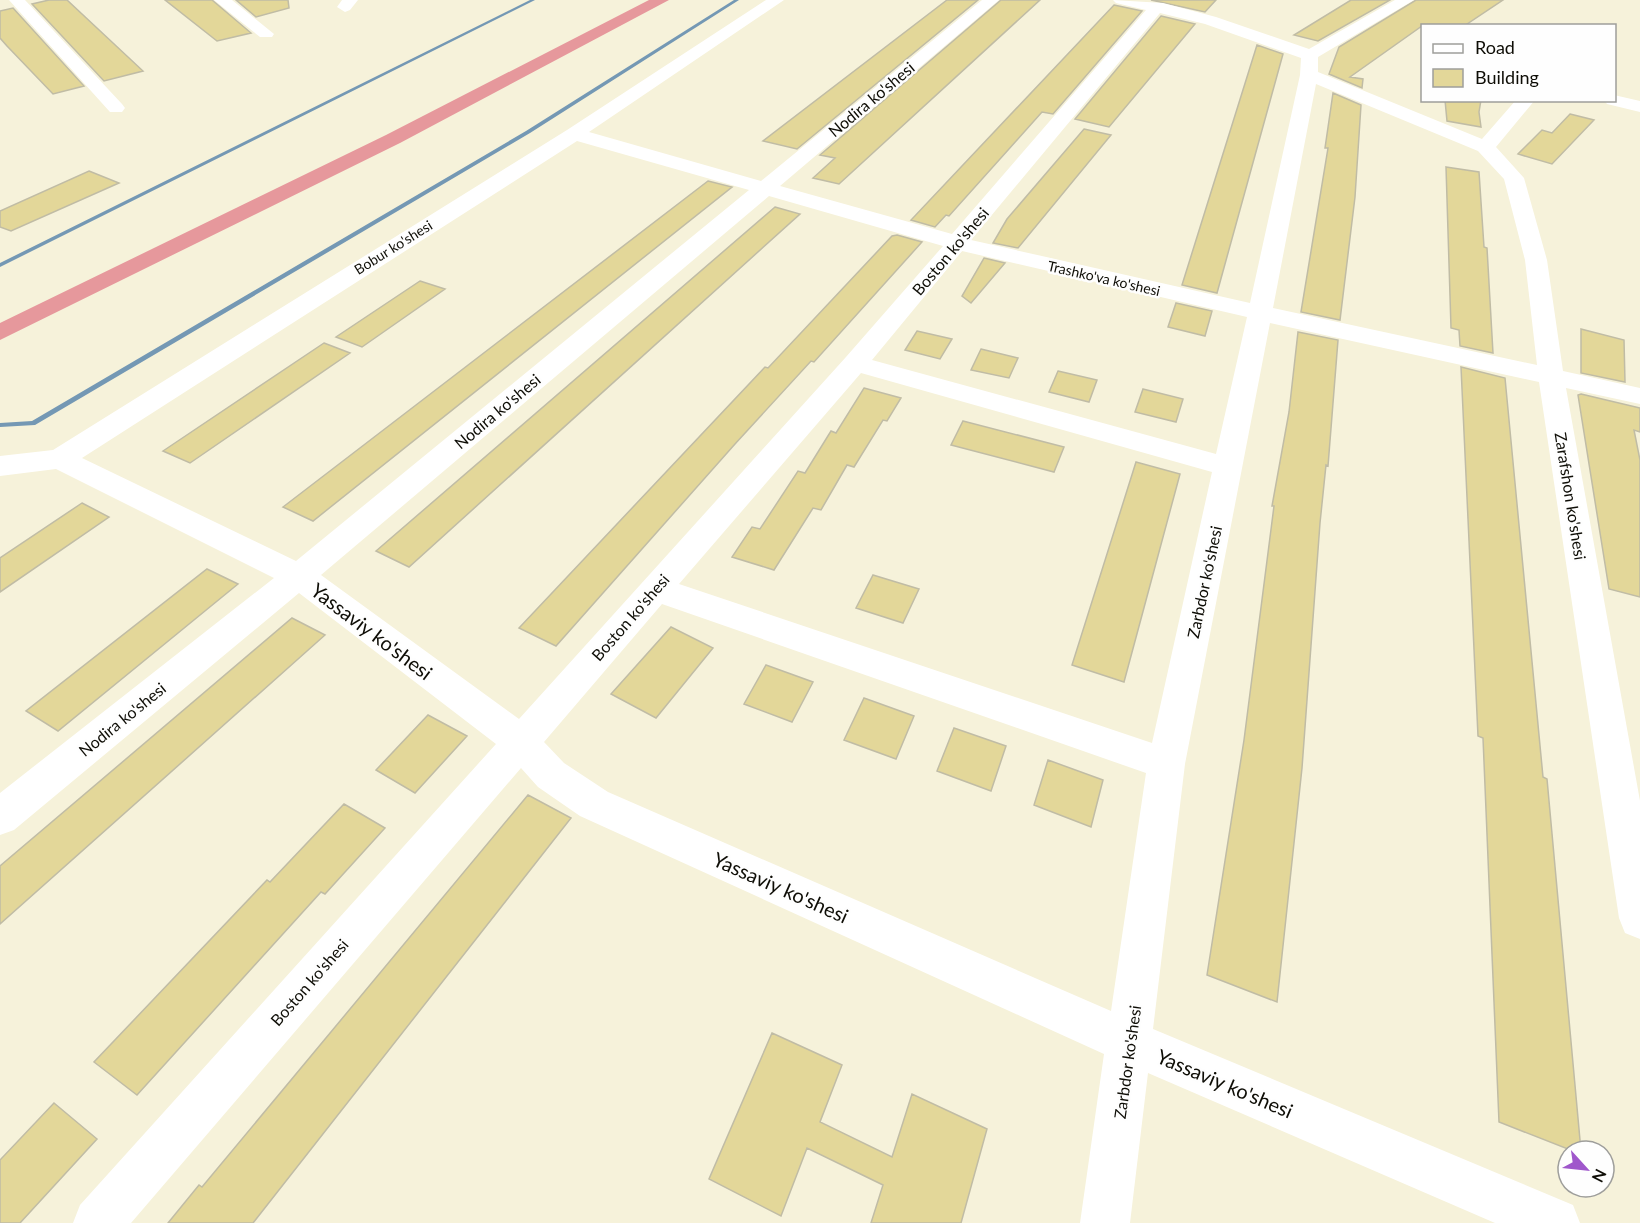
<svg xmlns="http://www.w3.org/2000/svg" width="1640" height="1223" font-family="Lato,sans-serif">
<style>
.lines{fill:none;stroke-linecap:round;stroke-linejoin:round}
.stream{fill:#7498b4;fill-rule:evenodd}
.building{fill:#e3d799;stroke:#c0bca5;stroke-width:1.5}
.minor{fill:#fff;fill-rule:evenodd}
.highway{fill:#e6989c;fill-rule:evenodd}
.labels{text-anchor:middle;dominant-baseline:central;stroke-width:5;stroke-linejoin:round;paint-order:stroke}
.far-street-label{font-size:14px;fill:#0e0d06;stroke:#fefefe}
.street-label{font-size:16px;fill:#0e0d06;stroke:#fefefe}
.near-street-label{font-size:20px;fill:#0e0d06;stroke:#fefefe}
</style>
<rect width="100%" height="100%" fill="#f6f2da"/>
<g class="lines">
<path class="stream" d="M530,0H535L0,267V263Z
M734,0H739L530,133L35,425L0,427V423L32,421L526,131Z"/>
</g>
<path class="building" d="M49,0H67L143,71L104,81L32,4Z
M165,0H212L251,33L217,41Z
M236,0H288L289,8L256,17Z
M947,0H978L797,149L763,141Z
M1001,0H1040L839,184L813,178L835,158L820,155Z
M1151,0H1216L1205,12Z
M1351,0H1390L1318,41L1294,35Z
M1416,0H1503L1464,26H1422L1350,77L1363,79L1362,88L1329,74L1339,47Z
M1114,5L1142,11L1053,114L1042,112L949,216L946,215L935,227L911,220Z
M13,8L84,86L53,94L7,46L0,38V11Z
M1161,16L1195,24L1109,127L1075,119Z
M1257,45L1283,54L1217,293L1182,285Z
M1333,93L1361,105L1355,197L1340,320L1301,312L1328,148H1325Z
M1445,100H1481L1479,112L1481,127L1447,121Z
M1570,114L1594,120L1552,164L1518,154L1542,130L1552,133Z
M1084,129L1111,135L1018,248L993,243L1007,219Z
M1446,167L1479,172L1484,247L1487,248L1493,353L1460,346L1459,330L1451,328Z
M89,171L119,183L11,231L0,227V211Z
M708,181L732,187L313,521L283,507Z
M775,207L800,214L409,567L376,551Z
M897,235L922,242L814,362L811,361L735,444L556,646L519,628L765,367L768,368L892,236Z
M984,258L1005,263L971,303L962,296Z
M420,281L445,289L362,347L336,337Z
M1176,303L1212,311L1205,336L1168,327Z
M1581,329L1624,340L1625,382L1581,373Z
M917,331L952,339L940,359L905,350Z
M1298,332L1338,340L1328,466L1326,465L1320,523L1302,768L1277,1002L1207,975L1244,740L1274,506H1272L1289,412Z
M324,343L350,353L190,463L163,451Z
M981,349L1018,358L1009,378L971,370Z
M1461,367L1505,378L1543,777L1547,779L1581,1151H1573L1499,1122L1483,738L1478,736Z
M1058,371L1097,380L1089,402L1049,392Z
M864,388L901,398L887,421L883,420L854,467L847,465L821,510L813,508L774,570L732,557L752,527L760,529L798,471L805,473L831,431L836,433Z
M1143,389L1183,399L1176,422L1135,412Z
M1581,394L1640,408V432L1634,430L1640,460V597L1609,589L1578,395Z
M963,421L1064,447L1054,472L951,445Z
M1136,462L1180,474L1124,682L1072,665Z
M82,503L109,517L0,592V558Z
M207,569L238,584L58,731L26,711Z
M873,575L919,589L903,623L856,608Z
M292,618L325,635L0,924V866Z
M671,627L713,648L656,718L611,694Z
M766,665L813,682L792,722L744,704Z
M864,698L914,716L896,759L844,740Z
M428,715L467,736L415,793L376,770Z
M954,728L1006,746L991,791L937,771Z
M1048,760L1103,780L1091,827L1034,805Z
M528,795L571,818L253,1223H168L199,1185L202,1187Z
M344,804L385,828L325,894L321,892L137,1095L94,1062L267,880L270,882Z
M772,1033L842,1065L820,1122L892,1157L912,1094L987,1129L961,1223H871L883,1185L807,1148L781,1216L709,1179Z
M54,1103L97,1139L20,1223H0V1160Z"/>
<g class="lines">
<path class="minor" d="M9,0H25L122,104L125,108L122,112H110Z
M214,0H232L274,34L272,37H260Z
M342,0H358L350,10L345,12L337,7Z
M766,0H784L589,132L761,181L982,0H999L780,186L952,234L1146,10L1116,3L1113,0L1163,3L1216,17L1309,49L1395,0H1414L1318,57V72L1482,139L1516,100H1535L1496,147L1524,178L1547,260L1563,371L1640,388V404L1566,388L1640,801V939L1625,933L1619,918L1539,382L1270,323L1185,764L1153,1029L1573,1205L1580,1223H1495L1148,1073L1130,1223H1080L1104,1054L580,816L538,787L521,768L131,1223H73L80,1205L496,744L299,593L14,830L0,835V793L274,578L56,469L0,476V456L53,450L567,130ZM1160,13L1205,24L1301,58L1300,75L1250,303L971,240ZM1316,84L1478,151L1504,179L1525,260L1537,365L1273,308ZM577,141L749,190L296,561L82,458ZM769,196L943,246L846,357L519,719L321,575ZM962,251L1247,317L1216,454L872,360ZM861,373L1212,472L1152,743L679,584ZM662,604L1146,773L1111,1011L608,792L564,763L544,742Z
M1614,95L1640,101V112L1607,104L1604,100H1614Z"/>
<path class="highway" d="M649,0H669L400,143L0,340V323L386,135Z"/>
</g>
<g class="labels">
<g class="far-street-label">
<text transform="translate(393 247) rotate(-32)">Bobur ko'shesi</text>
<text transform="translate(1104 278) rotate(13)">Trashko'va ko'shesi</text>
</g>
<g class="street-label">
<text transform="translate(871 99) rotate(-40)">Nodira ko'shesi</text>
<text transform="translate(950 251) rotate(-50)">Boston ko'shesi</text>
<text transform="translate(497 411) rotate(-40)">Nodira ko'shesi</text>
<text transform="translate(1571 496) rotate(81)">Zarafshon ko'shesi</text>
<text transform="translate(1204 582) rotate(-78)">Zarbdor ko'shesi</text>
<text transform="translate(630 617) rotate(-49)">Boston ko'shesi</text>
<text transform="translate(122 719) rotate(-39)">Nodira ko'shesi</text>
<text transform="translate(309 982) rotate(-49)">Boston ko'shesi</text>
<text transform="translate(1127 1062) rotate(-82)">Zarbdor ko'shesi</text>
</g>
<g class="near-street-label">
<text transform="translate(372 631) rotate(37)">Yassaviy ko'shesi</text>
<text transform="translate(781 887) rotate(24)">Yassaviy ko'shesi</text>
<text transform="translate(1225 1083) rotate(23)">Yassaviy ko'shesi</text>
</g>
</g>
<rect x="1421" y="24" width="195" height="78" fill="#fefefe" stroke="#9e9e9b" stroke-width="1.5"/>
<rect x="1433" y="44" width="30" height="9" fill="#ffffff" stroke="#9e9e9b" stroke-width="1.5"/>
<text x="1475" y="54" font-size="18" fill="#0e0d06">Road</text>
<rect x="1433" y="69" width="30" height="18" fill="#e3d799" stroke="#9e9e9b" stroke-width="1.5"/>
<text x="1475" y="84" font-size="18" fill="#0e0d06">Building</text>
<g transform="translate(1586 1169) rotate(117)"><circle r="28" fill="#fefefe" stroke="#9e9e9b" stroke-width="1.5"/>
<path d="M0-4.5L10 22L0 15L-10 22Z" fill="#9f57cb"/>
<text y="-9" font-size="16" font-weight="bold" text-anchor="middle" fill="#0e0d06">N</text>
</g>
</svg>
